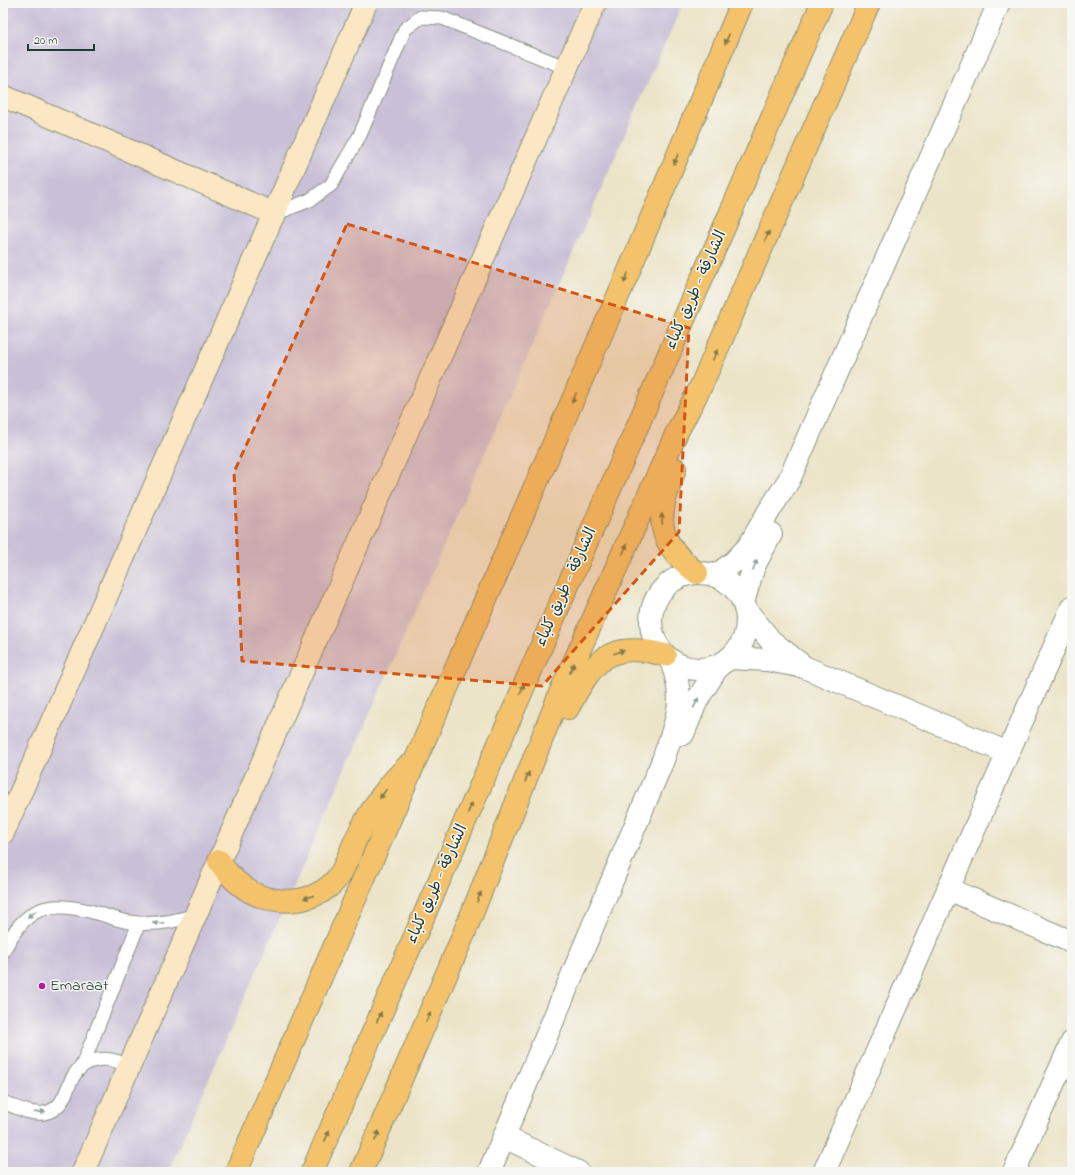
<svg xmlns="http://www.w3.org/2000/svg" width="1075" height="1175" font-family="'Indie Flower','Playpen Sans Arabic',sans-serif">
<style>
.industrial{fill:#c9bfd7}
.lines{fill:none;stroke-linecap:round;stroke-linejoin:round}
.lane-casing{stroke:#86907e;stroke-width:15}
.street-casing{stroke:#86907e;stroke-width:24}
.secondary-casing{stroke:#86907e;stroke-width:24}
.highway-casing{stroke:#86907e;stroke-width:24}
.lane{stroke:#fff;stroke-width:13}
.street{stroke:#fff;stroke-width:22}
.secondary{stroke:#fbe7c3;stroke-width:22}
.highway{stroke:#f4c26a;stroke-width:22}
.oneway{fill:#7f794c}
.oneway2{fill:#8f9e9a}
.marked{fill:#d45610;fill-opacity:0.2;stroke:#d45610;stroke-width:3;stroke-dasharray:8 5;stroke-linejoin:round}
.poi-dot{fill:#b5179e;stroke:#f6f6f2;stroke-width:1.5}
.labels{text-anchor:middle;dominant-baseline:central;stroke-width:3;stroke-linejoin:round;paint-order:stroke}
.street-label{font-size:16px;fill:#1f3d34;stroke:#f6f6f2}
.poi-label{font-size:16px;fill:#1f3d34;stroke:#f6f6f2;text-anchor:start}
</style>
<rect width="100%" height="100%" fill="#f6f6f2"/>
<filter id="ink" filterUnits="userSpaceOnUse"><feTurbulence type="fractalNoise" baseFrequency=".025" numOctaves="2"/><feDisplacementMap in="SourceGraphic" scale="8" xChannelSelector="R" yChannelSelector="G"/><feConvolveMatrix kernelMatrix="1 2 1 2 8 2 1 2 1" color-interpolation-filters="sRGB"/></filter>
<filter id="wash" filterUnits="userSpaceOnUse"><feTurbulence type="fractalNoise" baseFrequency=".012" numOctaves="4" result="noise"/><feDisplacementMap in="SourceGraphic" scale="16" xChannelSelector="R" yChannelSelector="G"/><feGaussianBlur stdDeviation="0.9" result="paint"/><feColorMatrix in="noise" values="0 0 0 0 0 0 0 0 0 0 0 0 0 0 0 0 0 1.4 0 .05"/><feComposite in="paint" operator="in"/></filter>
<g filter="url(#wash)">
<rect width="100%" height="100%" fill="#ece4c8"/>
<path class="industrial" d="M3,3H683L168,1172H3Z"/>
</g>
<g filter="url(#ink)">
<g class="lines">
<defs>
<path id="lane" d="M275,214L310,200L331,185L360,135L405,29L421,17L442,18L567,68
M3,952C26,905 48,900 97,913C108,916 119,921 130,922C153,926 174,922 196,915
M82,1066L139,923
M3,1102C15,1107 31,1115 44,1113C64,1109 65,1091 73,1077C85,1055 111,1056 129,1067"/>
<path id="street" d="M651 621a48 48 0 1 1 96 0a48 48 0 1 1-96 0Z
M715,576L734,562L749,546L769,511L789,480L999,3
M743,602L754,566L771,534
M745,609L771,641L804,667L1008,753
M730,658L767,660L799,666
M683,734L696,702L719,665
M948,889L1072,942
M504,1137L578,1172
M489,1172L663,760C676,721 687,702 671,661
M824,1172L1072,607
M1014,1172L1072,1042"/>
<path id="secondary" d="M3,96L275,214
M3,833L366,3
M83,1172L595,3"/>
<path id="highway" d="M675,469C657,517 653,539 697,573
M568,708C593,661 608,640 665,655
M219,861C233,882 252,898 278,900C302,903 327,895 341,873C347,862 351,849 357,837C370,811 386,786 408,766
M236,1172L628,273L742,3
M312,1172L822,3
M361,1172L463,936L561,691L677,432L701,386L869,3"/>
</defs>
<use href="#lane" class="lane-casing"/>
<use href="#street" class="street-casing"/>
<use href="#secondary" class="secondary-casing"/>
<use href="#highway" class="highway-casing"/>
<use href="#lane" class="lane"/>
<use href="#street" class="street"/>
<use href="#secondary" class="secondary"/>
<use href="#highway" class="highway"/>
</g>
<defs><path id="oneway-solid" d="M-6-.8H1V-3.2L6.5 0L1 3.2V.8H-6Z"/></defs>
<g class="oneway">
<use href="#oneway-solid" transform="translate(727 39) rotate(113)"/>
<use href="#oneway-solid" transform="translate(676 159) rotate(113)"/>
<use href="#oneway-solid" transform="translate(767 236) rotate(-66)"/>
<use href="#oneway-solid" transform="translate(626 278) rotate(113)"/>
<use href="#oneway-solid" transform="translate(715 355) rotate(-66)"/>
<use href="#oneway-solid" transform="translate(574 398) rotate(113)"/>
<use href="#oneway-solid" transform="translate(662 519) rotate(-93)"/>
<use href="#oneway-solid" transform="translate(625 549) rotate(-66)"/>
<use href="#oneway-solid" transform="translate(619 652) rotate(-16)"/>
<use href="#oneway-solid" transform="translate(572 668) rotate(-66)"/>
<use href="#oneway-solid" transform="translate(522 689) rotate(-66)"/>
<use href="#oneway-solid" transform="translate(527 777) rotate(-68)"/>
<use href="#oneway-solid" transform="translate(383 794) rotate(126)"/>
<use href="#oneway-solid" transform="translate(470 808) rotate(-66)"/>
<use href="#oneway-solid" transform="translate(309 897) rotate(161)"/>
<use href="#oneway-solid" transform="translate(479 897) rotate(-68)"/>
<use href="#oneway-solid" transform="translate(379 1017) rotate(-66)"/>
<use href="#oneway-solid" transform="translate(428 1017) rotate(-67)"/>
<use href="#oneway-solid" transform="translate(327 1136) rotate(-66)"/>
<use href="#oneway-solid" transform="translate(377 1136) rotate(-67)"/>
</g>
<g class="oneway2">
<use href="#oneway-solid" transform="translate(755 565) rotate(-68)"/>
<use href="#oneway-solid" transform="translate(696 703) rotate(-65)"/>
<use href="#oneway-solid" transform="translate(32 914) rotate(145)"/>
<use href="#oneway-solid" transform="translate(158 923) rotate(179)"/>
<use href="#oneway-solid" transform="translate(40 1112) rotate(-4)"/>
</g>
</g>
<path class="marked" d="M347,224L689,328L679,532L542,686L242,661L234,472Z"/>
<circle class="poi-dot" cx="42" cy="986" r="4"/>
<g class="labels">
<g class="street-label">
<text transform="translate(696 290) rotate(-66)">الشارقة - طريق كلباء</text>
<text transform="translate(566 587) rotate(-66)">الشارقة - طريق كلباء</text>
<text transform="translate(437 884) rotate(-66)">الشارقة - طريق كلباء</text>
</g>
<g class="poi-label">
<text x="50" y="986">Emaraat</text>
</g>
</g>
<rect width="1075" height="1175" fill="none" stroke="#f6f6f2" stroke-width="16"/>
<path d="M28 44v6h66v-6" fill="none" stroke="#1f3d34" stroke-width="2"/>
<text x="34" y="44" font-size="12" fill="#1f3d34" stroke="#f6f6f2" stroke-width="3" paint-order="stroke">20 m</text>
</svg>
